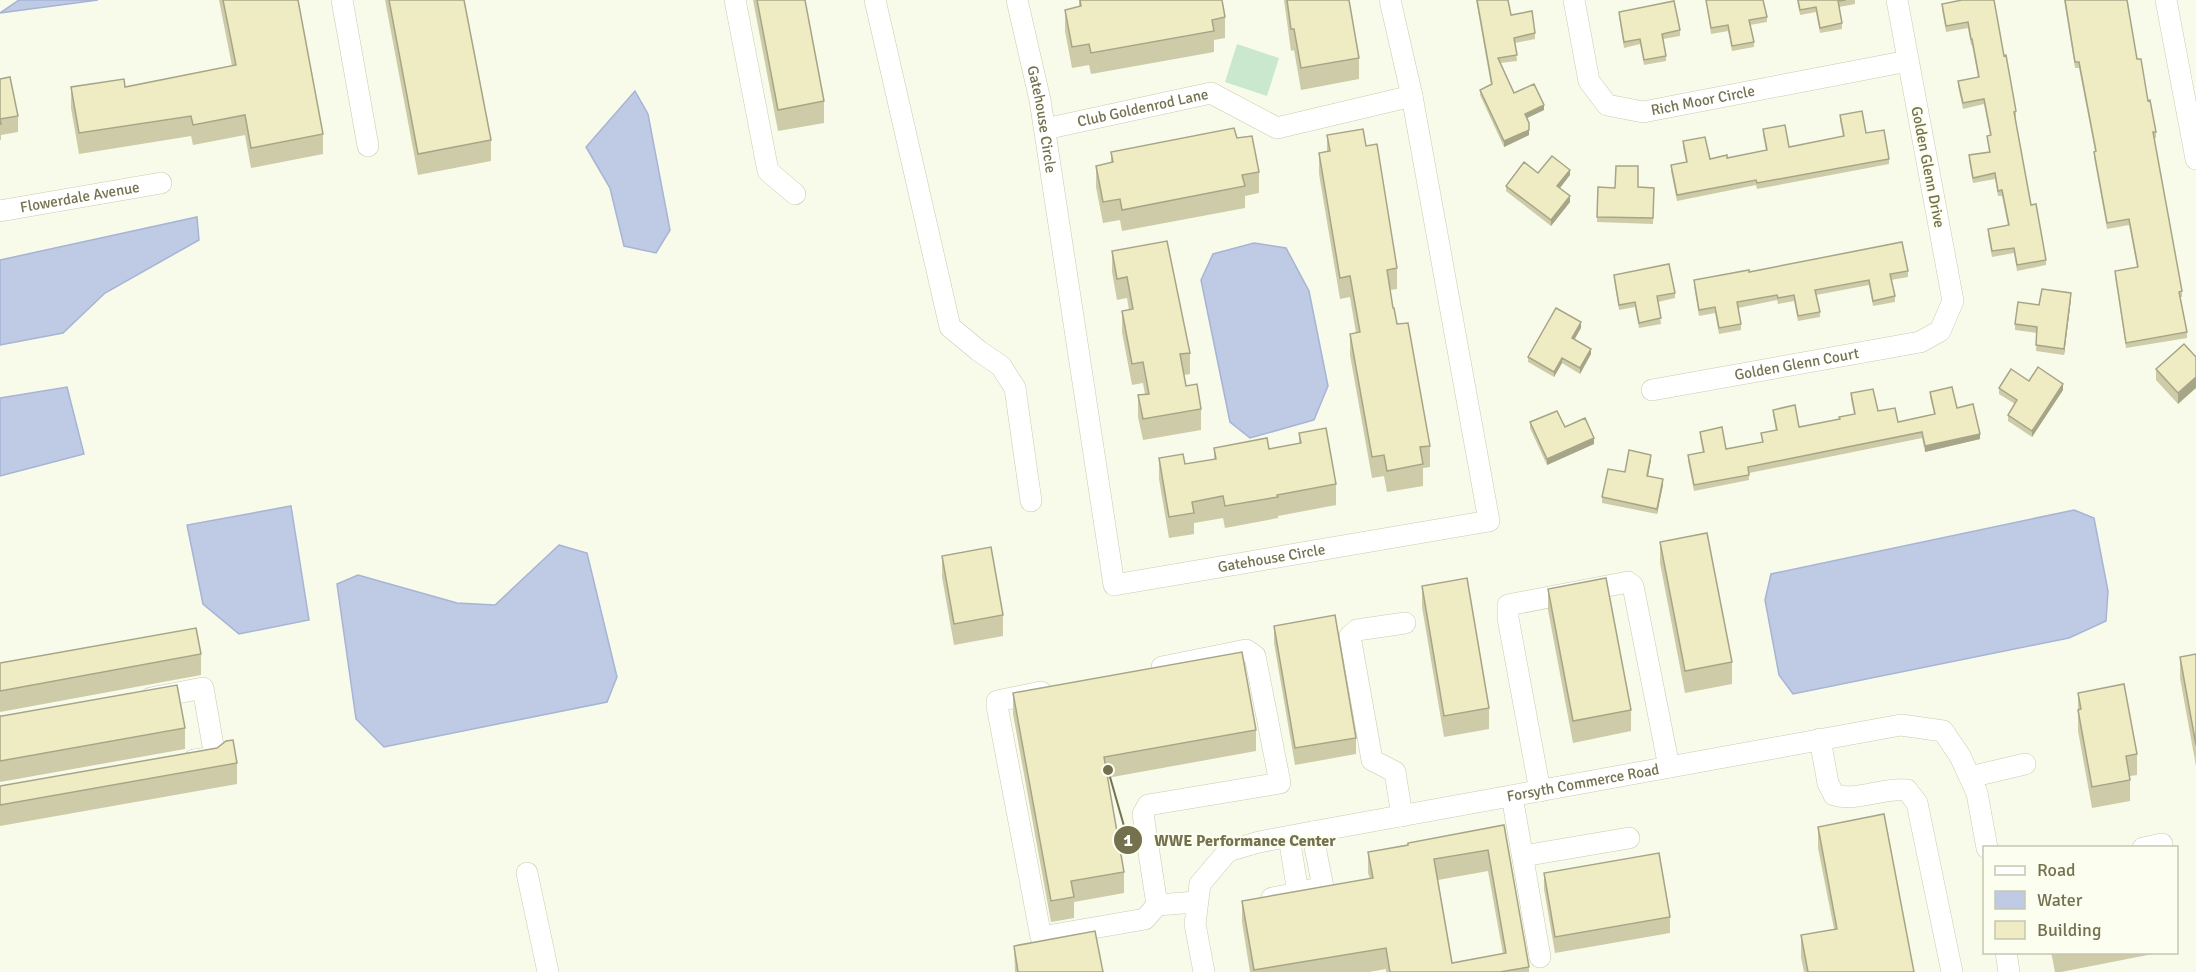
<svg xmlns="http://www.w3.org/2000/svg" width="2196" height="972" font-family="Signika,sans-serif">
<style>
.green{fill:#c9e8cd}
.water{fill:#bfcae4;stroke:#a6b4d5;stroke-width:1.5}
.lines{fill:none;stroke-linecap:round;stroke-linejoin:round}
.minor-casing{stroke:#cacaad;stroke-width:22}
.minor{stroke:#fff;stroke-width:21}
.wall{fill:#cecba8;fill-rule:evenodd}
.shaded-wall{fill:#a7a588}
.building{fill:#efecc3;stroke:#a7a588;stroke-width:1.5;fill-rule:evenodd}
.labels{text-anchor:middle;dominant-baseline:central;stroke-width:4.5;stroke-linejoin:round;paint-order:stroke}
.street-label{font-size:15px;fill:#74714f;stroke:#fcfef0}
.leader{fill:none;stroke:#74714f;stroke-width:2}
.callout-dot{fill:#74714f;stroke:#fcfef0;stroke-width:2}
.mark-label{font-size:18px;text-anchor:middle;font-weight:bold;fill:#fff}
.callout-label{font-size:16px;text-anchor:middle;font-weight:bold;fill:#74714f;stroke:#fcfef0;stroke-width:4.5;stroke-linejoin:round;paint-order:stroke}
</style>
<rect width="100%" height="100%" fill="#f8fbea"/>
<path class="green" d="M1237,44L1279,58L1267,96L1225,82Z"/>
<path class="water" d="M19,0H98L0,13Z
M635,91L648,114L670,230L656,253L624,246L610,188L586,147Z
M197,217L199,240L105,293L63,333L0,345V260Z
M1254,243L1286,248L1309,291L1328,386L1314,420L1250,438L1230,422L1201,280L1213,254Z
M67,387L84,454L0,476V398Z
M291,506L309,620L239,634L203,604L187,525Z
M2074,510L2094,518L2108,591L2106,621L2069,638L1793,694L1779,675L1765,600L1771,574Z
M559,545L587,553L617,677L607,702L384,747L356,719L337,584L358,575L457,603L495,605Z"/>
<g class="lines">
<defs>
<g id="minor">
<path d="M342,0L368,146"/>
<path d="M735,0L768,171L795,194"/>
<path d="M875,0L950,327L979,351L1001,366L1015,388L1031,501"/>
<path id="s1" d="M1017,0L1040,100L1114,585L1489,521L1412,96L1390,0"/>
<path id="s2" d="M1574,0L1589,81L1607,105L1643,112L1908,61"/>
<path d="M2166,0L2196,159"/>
<path id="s3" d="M1045,129L1211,93L1277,128L1412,96"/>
<path id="s4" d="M0,211L161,183"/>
<path id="s5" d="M1652,390L1920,342L1940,331L1953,301L1897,0"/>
<path d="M1162,667L1246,650L1255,656L1280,783L1148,805L1143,814L1157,905L1196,902"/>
<path d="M1041,692L997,701V706L1041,937L1145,919L1157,905"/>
<path d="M151,698L203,688L215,757L194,760"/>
<path d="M1820,739L1828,783L1834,795C1858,802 1882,787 1907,790L1917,803L1952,972"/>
<path d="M1970,777L2025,764"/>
<path d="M1540,791L1508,618V605L1628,582L1633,586L1669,767"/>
<path d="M1512,796L1540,957"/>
<path d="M1402,816L1395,772L1372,760L1350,636L1357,630L1405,623"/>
<path d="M2143,848L2162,844"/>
<path d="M1523,856L1629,838"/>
<path d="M527,873L548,972"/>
<path d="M1298,893L1323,887L1312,832"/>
<path d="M1272,898L1298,893L1289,837"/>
<path d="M2006,952L2009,972"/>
<path id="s6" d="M1204,972L1195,924L1200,884L1228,851L1259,842L1312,832L1901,725L1943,731L1960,756L1977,793L1987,848"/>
</g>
</defs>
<use href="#minor" class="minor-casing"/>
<use href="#minor" class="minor"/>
</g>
<path class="wall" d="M219,0H298L323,134V154L251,168L245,135L193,145L191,136L79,154L71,108V87H125L232,66Z
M385,0H464L491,140V161L418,175Z
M753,0H805L824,101V123L778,131Z
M1079,0H1222L1225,17V38L1214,40V52L1091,74L1089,65L1072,68L1065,31V10L1079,7Z
M1284,0H1349L1359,58V79L1301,90L1294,50L1291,51Z
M1476,0H1508L1511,15L1535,33V39L1515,43L1517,61L1500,63L1514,93L1544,110L1527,118L1529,135L1504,147L1480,95V90L1491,85Z
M1706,0L1767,17V22L1750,25L1754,42V47L1732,51L1728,31L1711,34Z
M1797,0H1855V4L1839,7L1842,23V29L1820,33L1816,12L1800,15Z
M1994,0L2004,56L2016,111V117H2015L2031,205L2046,260V265L2017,271L2014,253L1992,257L1988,235V229L2008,226L2002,196H1998L1995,179L1973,183L1969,161V155L1989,152L1987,136L1990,135L1984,104L1963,109L1958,86V81L1978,77L1972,45H1971L1968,28L1946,32L1942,9V4Z
M2064,0H2127L2137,59L2156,132V138H2154L2182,291V297H2180L2187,332V338L2126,348L2115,277V271L2137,267L2129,225L2107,229L2094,157V152L2095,151L2079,68H2075Z
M1619,12L1680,30V36L1663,39L1666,56V61L1644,65L1640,44L1624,48L1619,17Z
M0,79L18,116V132L1,135V140H0Z
M1840,115L1866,133L1889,159V164L1757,189L1756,185L1677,201L1671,171V165L1686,162L1683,147V141L1710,159L1727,158L1766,150L1763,135V129L1789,147L1843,136L1840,121Z
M1327,135L1366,146L1397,268V289L1390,290L1393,308L1430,446V467L1423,468V486L1387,492L1384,476L1372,478L1350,355V334L1356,333L1350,297L1340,299L1319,174V153L1327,151Z
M1237,138L1259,172V193L1245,196V208L1122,231L1120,220L1103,223L1096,187V166L1111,163V152Z
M1538,173L1570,175L1559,188L1570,202L1551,226L1506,191V186Z
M1598,187L1654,188L1653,224L1597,222Z
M1112,251L1190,353V374L1184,375L1186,386L1201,409V430L1143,440L1138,417V395L1145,394L1143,383L1132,385L1122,332V311L1129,310L1127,298L1117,300L1112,272Z
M1908,271V277L1891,280L1895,296V302L1873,306L1869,285L1816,295L1820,312V317L1798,321L1794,301L1778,304L1777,300L1738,308L1741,324V330L1719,334L1715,313L1699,316L1694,286V280L1749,272Z
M1614,275L1675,293V298L1658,302L1661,324L1639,328L1635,307L1619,310L1614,280Z
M2071,299L2064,355L2036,351L2037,333L2015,330V324Z
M1581,328L1575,339L1591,354L1580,374L1562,363L1554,377L1528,362V357Z
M2184,344L2178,404L2156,380V369Z
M2029,381L2063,390L2032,437L2008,421V415L2015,404L1999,394V388Z
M1930,392L1957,408L1980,439L1925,452L1922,438L1749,473V480L1694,491L1688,461V455L1703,453L1700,437V432L1726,449L1762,442L1761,433L1776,431L1773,415V410L1799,427L1839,420L1854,414L1851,399V393L1878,411L1898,422L1934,414L1930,397Z
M1530,422L1565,427L1594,444L1547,465L1530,428Z
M1299,433L1336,484V505L1278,516V518L1225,528L1223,518L1194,523V534L1169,538L1159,479V458L1185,464L1214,459V448L1269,449L1299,444Z
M1651,460L1648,476L1663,485L1657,514L1602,503V497L1625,472Z
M1660,542L1732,662V684L1685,693L1660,563Z
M942,556L1003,615V636L954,645L942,577Z
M1422,586L1489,708V729L1444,737L1422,607Z
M1548,589L1631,710V731L1573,743L1548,610Z
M1274,626L1356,738V754L1295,765L1274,643Z
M201,654V675L0,712V663Z
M2196,654V766L2180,678V657Z
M1013,693L1256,730V751L1107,778L1124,872V893L1074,902V918L1051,922L1013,714Z
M2078,693L2137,754V775L2130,776V801L2092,808L2078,731Z
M0,716L185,728V749L0,782Z
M237,763V784L0,826V786Z
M1504,825L1529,967V972H1386V969L1369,972H1250L1242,922V901L1370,879L1368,873V852L1408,845ZM1488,871L1503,954L1452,963L1438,880Z
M1818,827L1914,972H1804L1801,957V935L1834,929L1818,848Z
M1544,873L1670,917V933L1555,953L1544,889Z
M1014,946L1103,972H1015Z
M2051,952H2163L2061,972H2055Z"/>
<path class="shaded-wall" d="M1544,105V110L1525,119V114Z
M1529,130V135L1504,147V141Z
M1570,170V175L1557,192V186Z
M1570,196V202L1551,226V220Z
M2071,293V299L2064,355V349Z
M1581,322V328L1572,343V338Z
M1591,349V354L1580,374V368Z
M1562,358V363L1554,377V372Z
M2196,377V388L2178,404V393Z
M2063,384V390L2032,437V431Z
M1980,434V439L1925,452V446Z
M1594,438V444L1547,465V459Z
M1651,455V460L1647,481V476Z
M1663,479V485L1657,514V509Z"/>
<path class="building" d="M223,0H298L323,134L251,148L245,115L193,125L191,116L79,133L71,87L124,79L125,87L236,65Z
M389,0H464L491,140L418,154Z
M757,0H805L824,101L778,110Z
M1080,0H1222L1225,17L1212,20L1214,31L1091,53L1089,44L1072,47L1065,10L1081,6Z
M1287,0H1349L1359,58L1301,68L1294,29H1291Z
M1477,0H1508L1511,15L1532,11L1535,33L1514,38L1517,55L1498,58L1514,93L1534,84L1544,105L1525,114L1529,123V130L1504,141L1480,90L1492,84Z
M1706,0H1763L1767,17L1749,20L1754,42L1732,46L1728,25L1711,28Z
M1798,0H1846L1838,1L1842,23L1820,28L1816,7L1800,10Z
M1962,0H1994L2004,56L2006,55L2016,111L2014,112L2031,205L2036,204L2046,260L2017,265L2014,248L1992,251L1988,229L2009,225L2002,190L1998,191L1995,173L1973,178L1969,155L1990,152L1987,136L1991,135L1984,99L1963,103L1958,81L1979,77L1972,39H1971L1968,22L1946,26L1942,4Z
M2065,0H2127L2137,59H2141L2148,101L2150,100L2156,132H2153L2182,291L2179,292L2187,332L2126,343L2115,271L2138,267L2129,219L2107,223L2094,152L2096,151L2079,62H2075Z
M1674,1L1680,30L1662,34L1666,56L1644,60L1640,39L1624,42L1619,12Z
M10,77L18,116L0,119L1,124H0V79Z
M1862,111L1866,133L1884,130L1889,159L1757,183L1756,180L1677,195L1671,165L1687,162L1683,141L1705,137L1710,159L1727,155V158L1767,150L1763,129L1785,125L1789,147L1844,136L1840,115Z
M1234,128L1237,138L1252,136L1259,172L1242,175L1245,186L1122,210L1120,199L1103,202L1096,166L1113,162L1111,152Z
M1363,129L1366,146L1377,144L1397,268L1387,270L1393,308H1394L1397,324L1408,323L1430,446L1420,447L1423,464L1387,471L1384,455L1372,457L1350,334L1360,332L1350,276L1340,278L1319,153L1330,151L1327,135Z
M1552,156L1570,170L1557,186L1570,196L1551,220L1506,186L1524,162L1538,173Z
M1616,166H1638V187L1654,188L1653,218L1597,217L1598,187L1615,188Z
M1167,241L1190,353L1180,354L1186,386L1197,384L1201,409L1143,419L1138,395L1149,394L1143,362L1132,364L1122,311L1133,309L1127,277L1117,279L1112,251Z
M1902,242L1908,271L1890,274L1895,296L1873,301L1869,280L1815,290L1820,312L1798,316L1794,295L1778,298L1777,295L1737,302L1741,324L1719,328L1715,307L1699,310L1694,280L1749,270V272Z
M1669,264L1675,293L1657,296L1661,318L1639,323L1635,302L1619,305L1614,275Z
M2042,289L2071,293L2064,349L2036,345L2037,327L2015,324L2018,302L2039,305Z
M1556,308L1581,322L1572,338L1591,349L1580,368L1562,358L1554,372L1528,357Z
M2184,344L2196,357V377L2178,393L2156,369Z
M2038,367L2063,384L2032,431L2008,415L2017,400L1999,388L2011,369L2029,381Z
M1952,387L1957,408L1973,404L1980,434L1925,446L1922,432L1748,467L1749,475L1694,485L1688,455L1704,452L1700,432L1722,427L1726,449L1763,442L1761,433L1777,430L1773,410L1795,405L1799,427L1840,419L1839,417L1855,414L1851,393L1873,389L1878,411L1895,408L1898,422L1935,414L1930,392Z
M1557,411L1565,427L1585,418L1594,438L1547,459L1530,422Z
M1326,428L1336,484L1277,495L1278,497L1225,506L1223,496L1192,502L1194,513L1169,517L1159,458L1183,454L1185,464L1216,459L1214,448L1267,438L1269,449L1301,443L1299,433Z
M1629,450L1651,455L1647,476L1663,479L1657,509L1602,497L1608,469L1625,472Z
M1707,533L1732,662L1685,671L1660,542Z
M991,547L1003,615L954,624L942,556Z
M1467,578L1489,708L1444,716L1422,586Z
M1606,578L1631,710L1573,721L1548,589Z
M1335,615L1356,738L1295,748L1274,626Z
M196,628L201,654L0,691V663Z
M1242,652L1256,730L1104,757L1124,872L1071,881L1074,897L1051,901L1013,693Z
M2196,654V745L2180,657Z
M2124,684L2137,754L2126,756L2130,780L2092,787L2078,710L2081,709L2078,693Z
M177,685L185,728L0,761V716H2Z
M233,740L237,763L0,805V786L217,748L226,741Z
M1884,814L1914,972H1808L1801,935L1837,929L1818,827Z
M1504,825L1529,967L1500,972H1390L1386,948L1254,970L1242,901L1373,878L1368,852L1408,845V843ZM1488,850L1506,953L1452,963L1434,859Z
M1659,853L1670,917L1555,937L1544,873Z
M1095,931L1103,972H1018L1014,946Z"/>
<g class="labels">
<g class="street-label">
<text stroke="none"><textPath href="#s2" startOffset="210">Rich Moor Circle</textPath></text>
<text stroke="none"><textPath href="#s3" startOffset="100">Club Goldenrod Lane</textPath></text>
<text stroke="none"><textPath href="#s1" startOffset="122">Gatehouse Circle</textPath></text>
<text transform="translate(1928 167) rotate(79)">Golden Glenn Drive</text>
<text stroke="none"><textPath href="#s4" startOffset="81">Flowerdale Avenue</textPath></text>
<text stroke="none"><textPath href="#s5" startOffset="147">Golden Glenn Court</textPath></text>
<text stroke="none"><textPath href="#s1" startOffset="753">Gatehouse Circle</textPath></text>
<text stroke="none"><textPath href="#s6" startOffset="494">Forsyth Commerce Road</textPath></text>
</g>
</g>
<path class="leader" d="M1108 770L1128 840"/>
<g class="callout-dot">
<circle cx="1108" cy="770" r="6"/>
<circle cx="1128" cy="840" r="15"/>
</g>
<g class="mark-label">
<text x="1128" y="846">1</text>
</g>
<g class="callout-label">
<text x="1245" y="846">WWE Performance Center</text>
</g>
<rect x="1983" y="846" width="195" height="108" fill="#fcfef0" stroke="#c6c6b0" stroke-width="1.5"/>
<rect x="1995" y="866" width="30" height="9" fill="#ffffff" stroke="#c6c6b0" stroke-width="1.5"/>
<text x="2037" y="876" font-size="18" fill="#74714f">Road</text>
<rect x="1995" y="891" width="30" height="18" fill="#bfcae4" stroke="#c6c6b0" stroke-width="1.5"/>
<text x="2037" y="906" font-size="18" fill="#74714f">Water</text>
<rect x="1995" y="921" width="30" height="18" fill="#efecc3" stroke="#c6c6b0" stroke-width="1.5"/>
<text x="2037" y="936" font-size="18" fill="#74714f">Building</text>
</svg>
